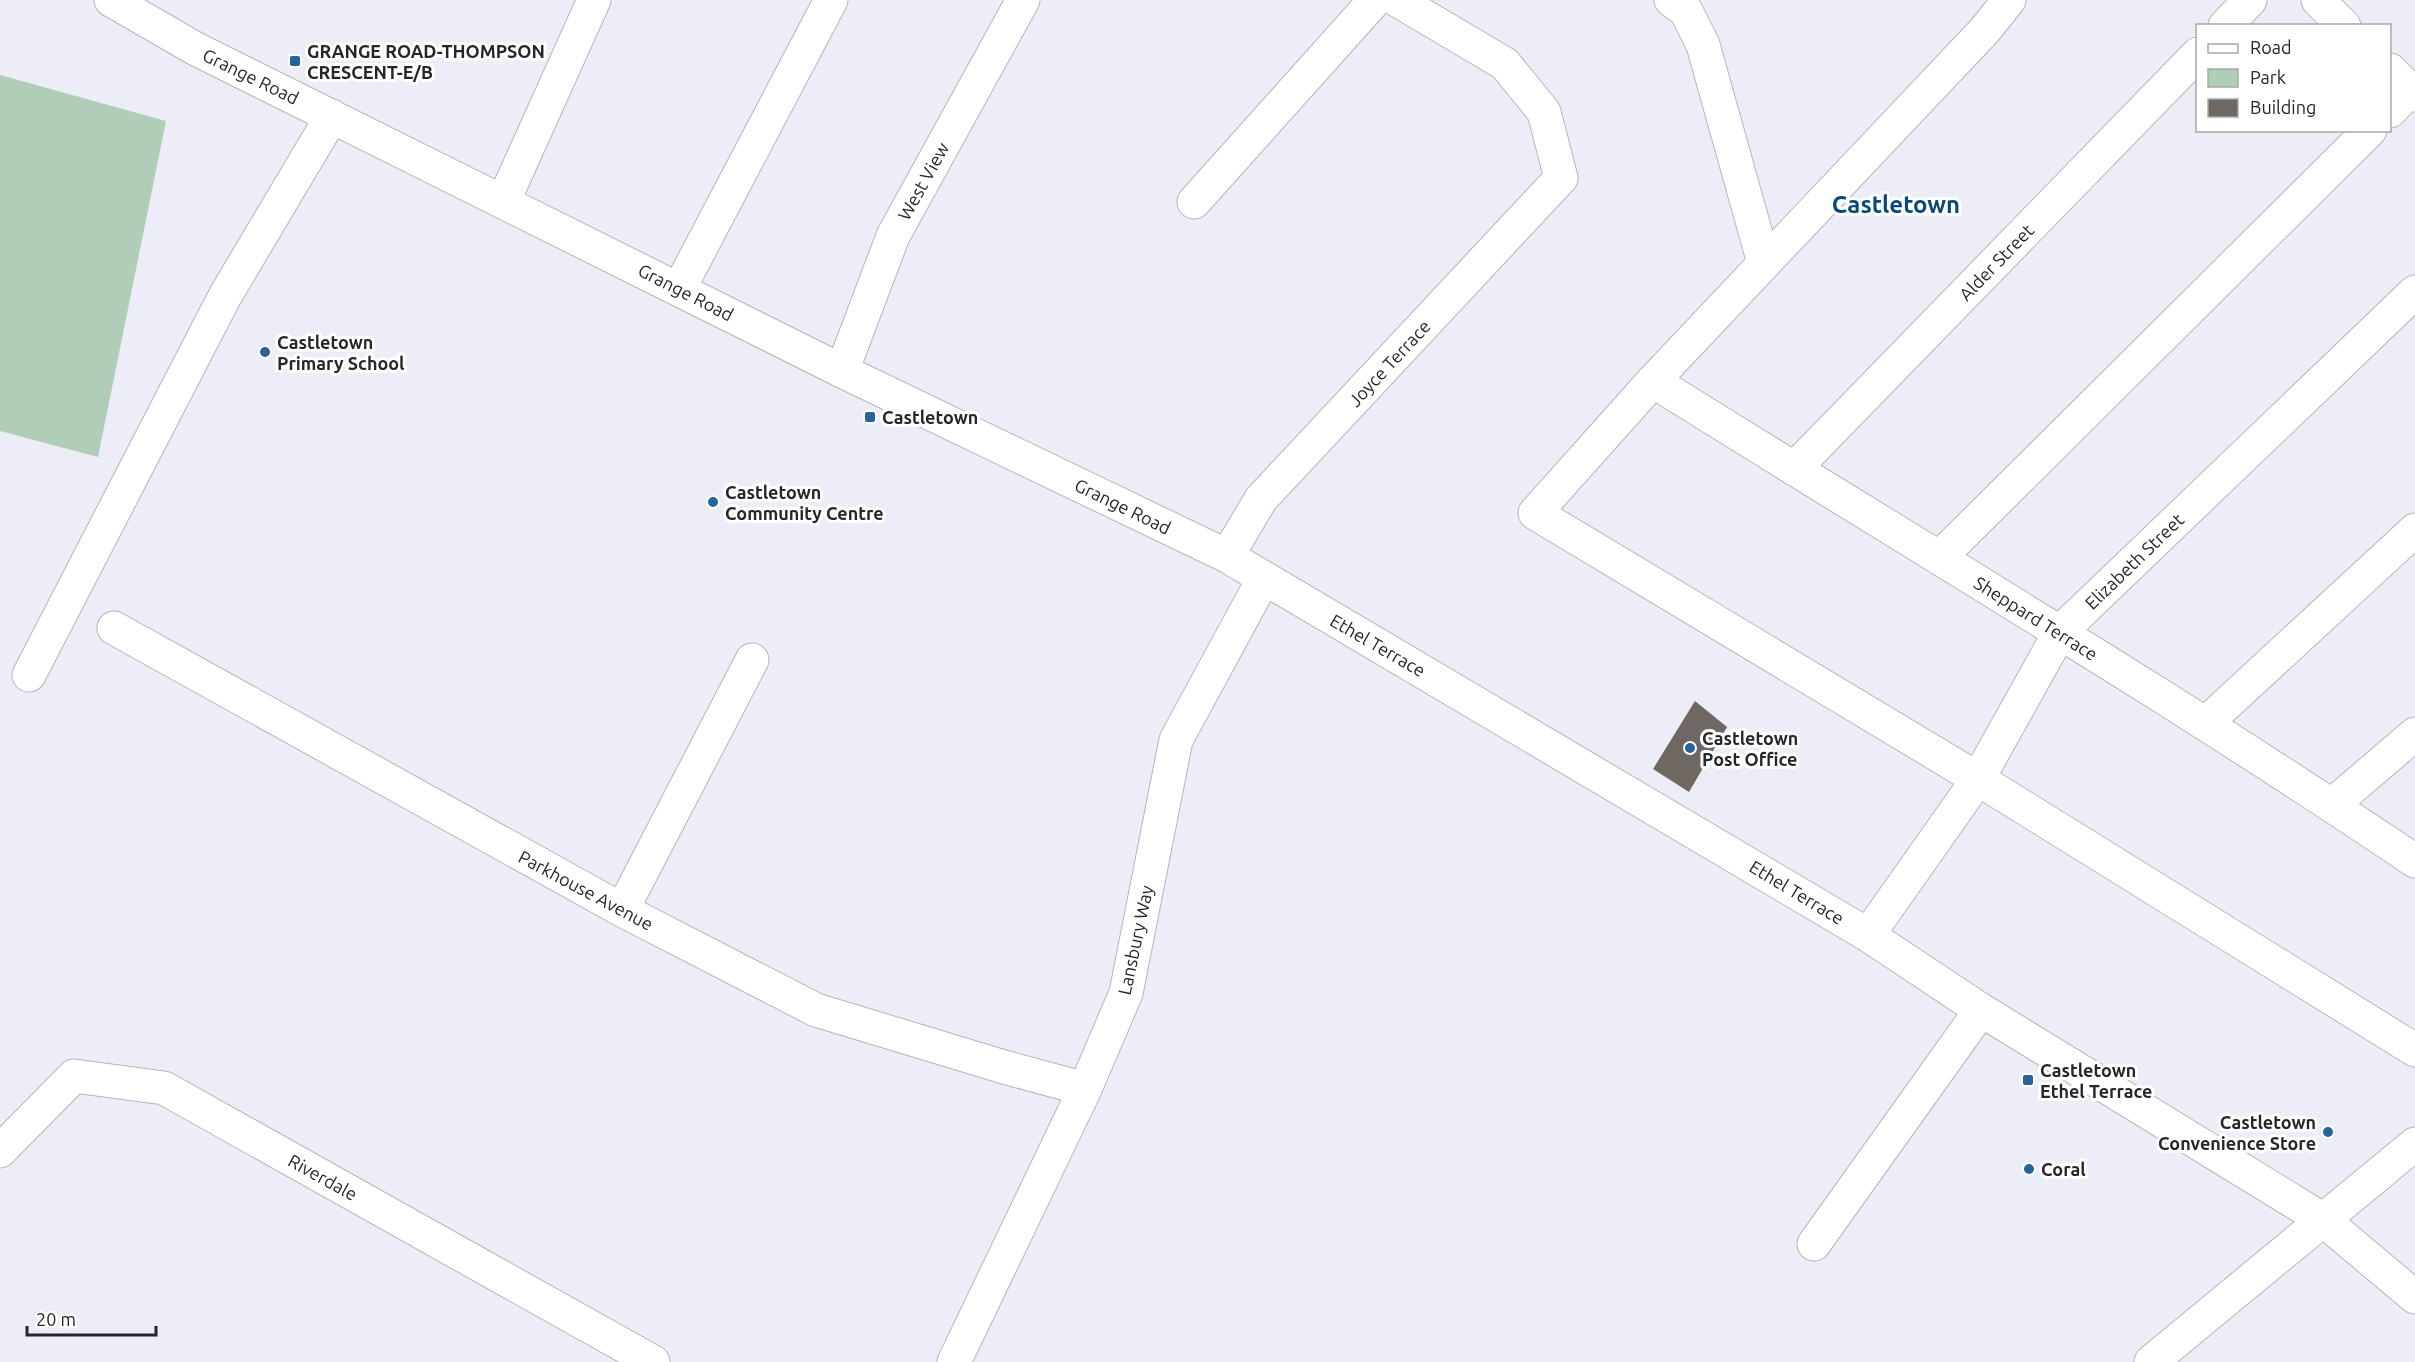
<svg xmlns="http://www.w3.org/2000/svg" width="2415" height="1362" font-family="Ubuntu,sans-serif">
<style>
.green{fill:#afcdb7}
.building{fill:#6f6862}
.lines{fill:none;stroke-linecap:round;stroke-linejoin:round}
.minor-casing{stroke:#b5b5bf;stroke-width:35}
.minor{stroke:#fff;stroke-width:33}
.poi-dot{fill:#25659b;stroke:#fff;stroke-width:2}
.labels{text-anchor:middle;dominant-baseline:central;stroke-width:6;stroke-linejoin:round;paint-order:stroke}
.poi-label{font-size:18px;font-weight:bold;fill:#26262a;stroke:#fff;text-anchor:start}
.street-label{font-size:18px;fill:#26262a;stroke:#fff}
.district-label{font-size:24px;font-weight:bold;fill:#094978;stroke:#fff}
</style>
<rect width="100%" height="100%" fill="#ededf7"/>
<path class="green" d="M0,75L166,121L98,457L0,431Z"/>
<path class="building" d="M1695,701L1727,727L1689,792L1653,769Z"/>
<g class="lines">
<defs>
<path id="minor" d="M111,0L196,49L842,371L1227,556L1868,935L1981,1010L2322,1219L2415,1297
M1671,0L1686,11L1703,45L1764,263
M2009,0L1985,30L1653,381L1535,513L1978,779L2415,1050
M2318,0L2344,26
M2225,26L2250,0
M2390,70L2415,95
M2390,111L2410,90
M504,200L594,0
M1194,202L1375,0
M679,289L831,0
M842,371L893,236L1023,0
M1653,381C1907,540 2166,693 2415,861
M1794,469L2198,54
M1227,556L1261,499L1561,178L1544,112L1505,64L1397,0
M1939,558L2370,130
M114,628L622,910L816,1010L1004,1067L1085,1089
M29,675L225,296L332,116
M2205,724L2415,530
M2332,805L2415,734
M622,910L752,660
M1868,935L1978,779L2060,632L2415,292
M0,1151L74,1076L164,1088L653,1362
M1814,1244L1981,1010
M954,1362L1085,1089L1126,993L1176,740L1264,578
M2151,1362L2415,1144"/>
</defs>
<use href="#minor" class="minor-casing"/>
<use href="#minor" class="minor"/>
</g>
<g class="poi-dot">
<rect x="289" y="55" width="12" height="12" rx="3"/>
<circle cx="265" cy="352" r="6"/>
<rect x="864" y="411" width="12" height="12" rx="3"/>
<circle cx="713" cy="502" r="6"/>
<circle cx="1690" cy="748" r="6"/>
<rect x="2022" y="1074" width="12" height="12" rx="3"/>
<circle cx="2328" cy="1132" r="6"/>
<circle cx="2029" cy="1169" r="6"/>
</g>
<g class="labels">
<g class="poi-label">
<text x="307" y="51">GRANGE ROAD-THOMPSON<tspan x="307" dy="21">CRESCENT-E/B</tspan></text>
<text x="277" y="342">Castletown<tspan x="277" dy="21">Primary School</tspan></text>
<text x="882" y="417">Castletown</text>
<text x="725" y="492">Castletown<tspan x="725" dy="21">Community Centre</tspan></text>
<text x="1702" y="738">Castletown<tspan x="1702" dy="21">Post Office</tspan></text>
<text x="2040" y="1070">Castletown<tspan x="2040" dy="21">Ethel Terrace</tspan></text>
<text x="2316" y="1122" text-anchor="end">Castletown<tspan x="2316" dy="21">Convenience Store</tspan></text>
<text x="2041" y="1169">Coral</text>
</g>
<g class="street-label">
<text transform="translate(251 76) rotate(26)">Grange Road</text>
<text transform="translate(923 181) rotate(-61)">West View</text>
<text transform="translate(1996 262) rotate(-46)">Alder Street</text>
<text transform="translate(686 292) rotate(27)">Grange Road</text>
<text transform="translate(1389 363) rotate(-47)">Joyce Terrace</text>
<text transform="translate(1123 506) rotate(26)">Grange Road</text>
<text transform="translate(2134 561) rotate(-44)">Elizabeth Street</text>
<text transform="translate(2036 618) rotate(32)">Sheppard Terrace</text>
<text transform="translate(1378 645) rotate(30)">Ethel Terrace</text>
<text transform="translate(586 890) rotate(28)">Parkhouse Avenue</text>
<text transform="translate(1797 892) rotate(31)">Ethel Terrace</text>
<text transform="translate(1135 940) rotate(-78)">Lansbury Way</text>
<text transform="translate(323 1177) rotate(29)">Riverdale</text>
</g>
<g class="district-label">
<text x="1896" y="204">Castletown</text>
</g>
</g>
<rect x="2196" y="24" width="195" height="108" fill="#ffffff" stroke="#a8a8aa" stroke-width="1.5"/>
<rect x="2208" y="44" width="30" height="9" fill="#ffffff" stroke="#a8a8aa" stroke-width="1.5"/>
<text x="2250" y="54" font-size="18" fill="#26262a">Road</text>
<rect x="2208" y="69" width="30" height="18" fill="#afcdb7" stroke="#a8a8aa" stroke-width="1.5"/>
<text x="2250" y="84" font-size="18" fill="#26262a">Park</text>
<rect x="2208" y="99" width="30" height="18" fill="#6f6862" stroke="#a8a8aa" stroke-width="1.5"/>
<text x="2250" y="114" font-size="18" fill="#26262a">Building</text>
<path d="M27 1326v9h129v-9" fill="none" stroke="#26262a" stroke-width="3"/>
<text x="36" y="1326" font-size="18" fill="#26262a" stroke="#ffffff" stroke-width="4.5" paint-order="stroke">20 m</text>
</svg>
